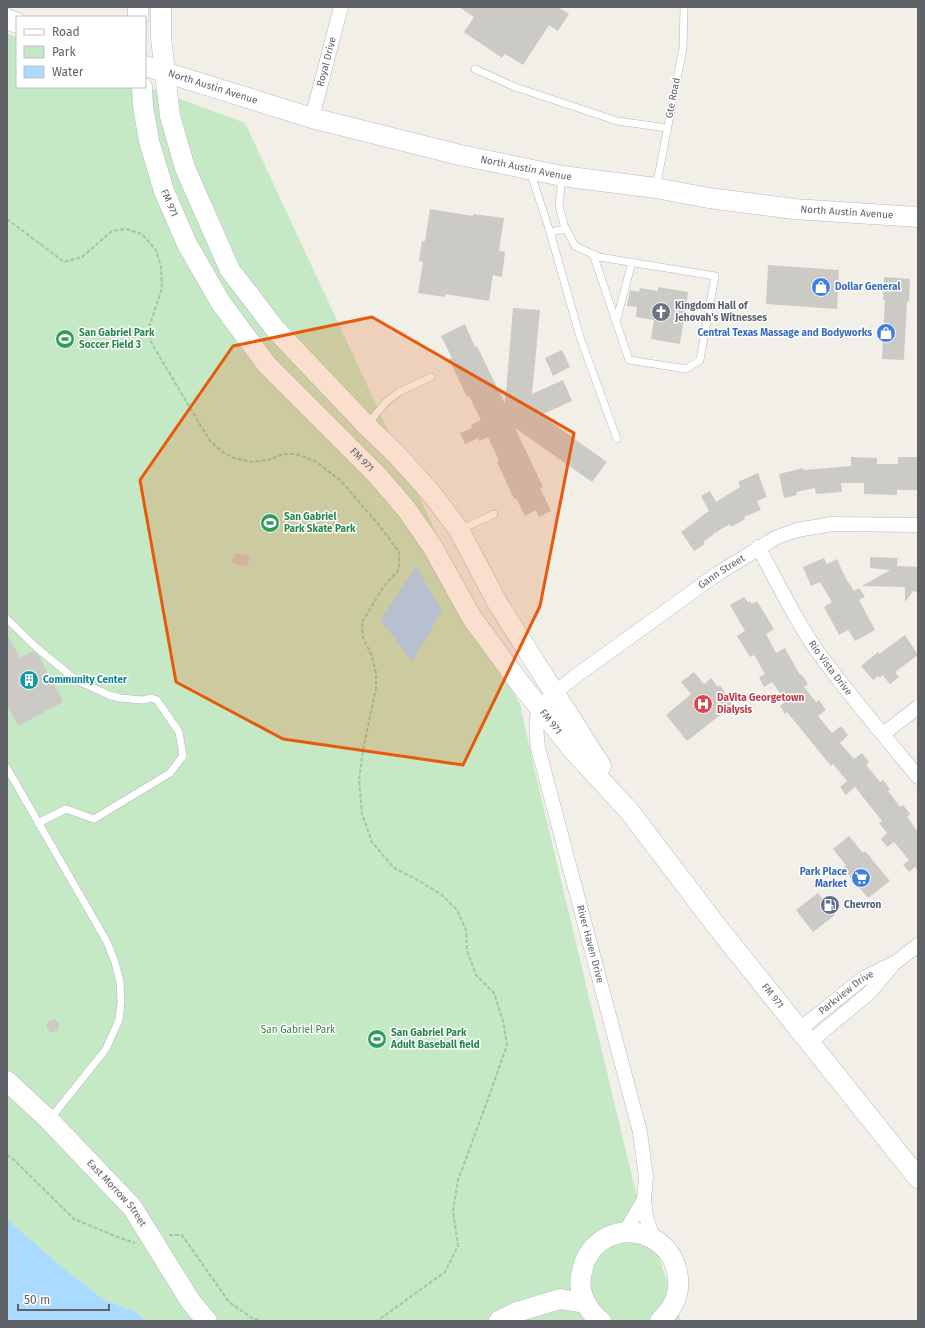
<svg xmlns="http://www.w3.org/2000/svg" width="925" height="1328" font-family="'Fira Sans',sans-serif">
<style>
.green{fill:#c5e8c5}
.water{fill:#aadaff}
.building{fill:#cccac5}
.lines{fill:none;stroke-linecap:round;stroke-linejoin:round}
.lane-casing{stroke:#b5b8bc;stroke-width:8}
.street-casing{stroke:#b5b8bc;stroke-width:15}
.secondary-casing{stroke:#b6babf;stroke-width:21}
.path{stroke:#9cc7a9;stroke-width:2;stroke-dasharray:4 2;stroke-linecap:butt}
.lane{stroke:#fff;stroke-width:7}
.street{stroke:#fff;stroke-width:14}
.secondary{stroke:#fff;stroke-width:20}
.marked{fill:#e8590c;fill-opacity:0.2;stroke:#e8590c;stroke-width:3;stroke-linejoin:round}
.labels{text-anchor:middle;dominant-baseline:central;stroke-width:3;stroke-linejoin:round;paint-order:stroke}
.street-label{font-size:10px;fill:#5f6368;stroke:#fff}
.shop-label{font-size:10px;font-weight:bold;fill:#366cbe;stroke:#fff;text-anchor:end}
.worship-label{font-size:10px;font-weight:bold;fill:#5b616d;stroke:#fff;text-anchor:start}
.leisure-label{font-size:10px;font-weight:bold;fill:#27864d;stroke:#fff;text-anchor:start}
.culture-label{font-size:10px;font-weight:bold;fill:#0d838f;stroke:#fff;text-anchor:start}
.health-label{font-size:10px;font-weight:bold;fill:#be3a42;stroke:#fff;text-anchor:start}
.service-label{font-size:10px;font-weight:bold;fill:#4e5e75;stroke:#fff;text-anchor:start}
.park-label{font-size:10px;fill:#348238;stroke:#fff}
</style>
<rect width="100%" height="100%" fill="#f1efe8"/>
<path class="green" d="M7,34L17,37V87H145V86L245,123L500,670L520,704L535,772L635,1189L681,1321H145L136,1312L103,1299L62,1267L7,1219Z"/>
<path class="water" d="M416,567L442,611L412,662L380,619Z
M7,1219L62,1267L103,1299L136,1312L145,1321H7Z"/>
<path class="building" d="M459,7H558L569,14L558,31L549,25L523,65L505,54L502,58L464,32L474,17Z
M430,209L473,216V214L504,218L499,251L505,252L502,277L493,275L489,301L445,294V297L418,293L423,262L419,261L422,241H425Z
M768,265L839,270L837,309L766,304Z
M884,277L910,279L909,302L907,301L904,360L882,359L885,300H883Z
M658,287L688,292L680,344L651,339L654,320L636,317L637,307L627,306L630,290L639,292L640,288L658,291Z
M513,308L540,310L532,394L563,380L572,401L541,415L607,462L592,482L515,428L543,487L540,488L551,511L539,517L536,510L525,516L516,498L514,499L497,462L499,461L488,437L479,441L478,438L465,444L460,433L472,428L471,425L481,420L469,396L467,397L449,359L452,358L441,336L465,324L475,347L477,346L505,404Z
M562,350L570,367L553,376L545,358Z
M851,457L877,458V464H898V457H918V490H897V495L864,494V483H841L842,492L816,494L815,488L796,492L797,495L784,498L779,474L803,468V470L851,466Z
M758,473L767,497L757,501L761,510L744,517L745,519L731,527L730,524L713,534V535L703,542L705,544L694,551L681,532L709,511L701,496L710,491L716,502L740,487L738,482Z
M235,553L250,556L247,567L232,563Z
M870,557L898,558L897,566L918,567V592L913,591L905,602V587L862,586L890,570L870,568Z
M824,558L827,564L837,559L845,577L854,591L859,588L865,597L859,600L875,630L855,641L848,630L839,635L824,607L832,602L820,582L811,586L803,567Z
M744,597L748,602L750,601L752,604L757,601L774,629L766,634L776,653L785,648L800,675L801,674L808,684L804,687L816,702L819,700L826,710L818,716L832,733L841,726L848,735L840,743L854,759L862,753L869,762L866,765L880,782L883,780L890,789L888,791L900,807L903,805L910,814L907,817L918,832V871L915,867L909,872L903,865L909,860L894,842L887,847L881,839L887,833L879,823L882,821L855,787L846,795L840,787L847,781L833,764L831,766L787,712L785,714L780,706L786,701L772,682L764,687L759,677L765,674L754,655L750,657L737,636L745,631L730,605Z
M7,634L20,658L33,651L39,656L63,702L18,726L7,705Z
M905,635L918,655L895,672L899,677L890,684L882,675L880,678L878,676L873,680L861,666L878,652L879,654Z
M694,672L704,684L711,678L718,687L720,685L733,705L687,741L666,715L691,694L681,682Z
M849,836L863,853L865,851L890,881L868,898L843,868L846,865L833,849Z
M818,893L835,915L813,932L796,910Z
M55,1019L60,1024L57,1031L51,1033L46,1027L49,1021Z"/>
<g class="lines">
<defs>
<path id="lane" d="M475,69L515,87L617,121L667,128
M530,171L550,232L580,337L617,439
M562,177L559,206L564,225L575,246L599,257L715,276L700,360L686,369L629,360L593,254
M656,188L683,48L684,7
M550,232L566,229
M616,322L632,262
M367,425L385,403L399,392L431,377
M460,530L494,514
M7,619L37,648L76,680L109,695L120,698L143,700L151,698L157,700L179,732L183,756L170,773L94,819L66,809L38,823
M7,768L107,942L115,962L120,982L121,1002L119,1020L106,1049L50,1119"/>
<g id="street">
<path id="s1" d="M312,118L341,7"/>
<path id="s2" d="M758,547C777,581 793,616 815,648C847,693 883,734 918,777"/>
<path d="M883,734L918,707"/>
<path id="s3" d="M800,1029L862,979L896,962L918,945"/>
<path d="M810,1042L870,992L892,966"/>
<path d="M625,1232L644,1200"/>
<path id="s4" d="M653,1238L646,1217L644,1200L646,1177L640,1132L538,748C537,736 534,719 540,708C547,698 564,686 573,678L717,574L777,537L797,530L832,524L918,525"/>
</g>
<g id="secondary">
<path d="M161,7V38L170,116L185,168L230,270L276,330L367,426L397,455L432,494L459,530L498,604L601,766"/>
<path d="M138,17V7"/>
<path d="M7,19L17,23"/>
<path id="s5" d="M145,66L312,118L460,155L562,176L656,188L709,198L794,209L918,217"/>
<path id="s6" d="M142,87L143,106L149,141L164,191L187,244L221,303L267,365L378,476L407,510L432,546L472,618L519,682L572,749L630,812L715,924L918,1178"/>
<path id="s7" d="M7,1081L49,1120L132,1207L191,1302L207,1321"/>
<path d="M499,1321L517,1312L560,1299L585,1303"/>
<path d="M601,1321C588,1312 578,1293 581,1276C582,1272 583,1266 585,1261C606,1215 673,1227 678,1278C680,1295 672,1310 660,1321"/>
</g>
</defs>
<use href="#lane" class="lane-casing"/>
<use href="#street" class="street-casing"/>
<use href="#secondary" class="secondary-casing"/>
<path class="path" d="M7,219L64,262L82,257L112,231L126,229L142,234L156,250L161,267L162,288L148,330L152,344L210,441L224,453L234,458L252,462L268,460L284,454H296L315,461L341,481L379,525L399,552V569L384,586L362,622L363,638L371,654L376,673V688L363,750L359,781L362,814L372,842L394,868L414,878L442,895L457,910L466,930L467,951L476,975L494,993L503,1021L507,1045L488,1099L458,1180L453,1211L458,1246L445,1272L377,1321
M7,1155L12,1158L74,1219L115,1236L135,1243
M169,1235H182L229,1302L252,1318L261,1321"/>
<use href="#lane" class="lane"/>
<use href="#street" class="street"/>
<use href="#secondary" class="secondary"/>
</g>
<path class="marked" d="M372,317L574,433L540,606L463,765L283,739L176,682L140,480L233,346Z"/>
<defs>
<symbol id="shop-disc" viewBox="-11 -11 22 22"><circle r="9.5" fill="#3f7fe0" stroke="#fff"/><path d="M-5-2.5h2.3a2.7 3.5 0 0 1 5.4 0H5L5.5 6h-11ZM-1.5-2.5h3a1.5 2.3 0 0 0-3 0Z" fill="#fff"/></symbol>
<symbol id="church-disc" viewBox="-11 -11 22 22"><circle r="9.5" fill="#6b7280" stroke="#fff"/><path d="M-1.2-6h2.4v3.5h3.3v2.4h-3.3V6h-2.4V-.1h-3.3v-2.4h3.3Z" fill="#fff"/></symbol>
<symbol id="stadium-disc" viewBox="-11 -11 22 22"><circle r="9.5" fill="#2e9e5b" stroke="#fff"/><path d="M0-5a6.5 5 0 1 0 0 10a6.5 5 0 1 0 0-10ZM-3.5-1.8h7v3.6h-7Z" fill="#fff"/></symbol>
<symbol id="building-disc" viewBox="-11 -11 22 22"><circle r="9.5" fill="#0f9aa8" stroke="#fff"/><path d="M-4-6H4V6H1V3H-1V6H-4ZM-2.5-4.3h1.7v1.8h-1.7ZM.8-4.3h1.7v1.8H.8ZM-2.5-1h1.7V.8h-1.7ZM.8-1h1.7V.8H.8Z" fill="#fff"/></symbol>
<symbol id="hospital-disc" viewBox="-11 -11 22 22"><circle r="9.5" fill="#e0444e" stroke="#fff"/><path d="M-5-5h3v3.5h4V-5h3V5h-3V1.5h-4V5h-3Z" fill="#fff"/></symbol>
<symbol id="supermarket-disc" viewBox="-11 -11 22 22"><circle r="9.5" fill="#3f7fe0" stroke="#fff"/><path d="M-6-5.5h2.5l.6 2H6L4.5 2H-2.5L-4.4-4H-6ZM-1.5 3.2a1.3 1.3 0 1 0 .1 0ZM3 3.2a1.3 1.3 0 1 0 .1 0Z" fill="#fff"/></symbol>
<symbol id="fuel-disc" viewBox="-11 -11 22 22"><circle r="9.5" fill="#5c6f8a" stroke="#fff"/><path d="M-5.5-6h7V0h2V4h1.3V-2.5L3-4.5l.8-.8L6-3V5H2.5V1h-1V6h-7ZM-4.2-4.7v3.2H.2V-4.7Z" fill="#fff"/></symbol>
</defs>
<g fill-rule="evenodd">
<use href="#shop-disc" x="810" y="276" width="22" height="22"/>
<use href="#church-disc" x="650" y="301" width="22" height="22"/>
<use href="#shop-disc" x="875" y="322" width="22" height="22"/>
<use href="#stadium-disc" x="54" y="328" width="22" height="22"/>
<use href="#stadium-disc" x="259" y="512" width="22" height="22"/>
<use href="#building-disc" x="18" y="669" width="22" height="22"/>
<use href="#hospital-disc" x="692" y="693" width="22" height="22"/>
<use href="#supermarket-disc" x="850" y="867" width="22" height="22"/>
<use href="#fuel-disc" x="819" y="894" width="22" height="22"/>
<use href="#stadium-disc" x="366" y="1028" width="22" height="22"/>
</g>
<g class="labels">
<g class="street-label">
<text stroke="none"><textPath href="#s1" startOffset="58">Royal Drive</textPath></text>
<text stroke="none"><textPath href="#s5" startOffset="71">North Austin Avenue</textPath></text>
<text transform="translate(673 98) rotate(-79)">Gte Road</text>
<text stroke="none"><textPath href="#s5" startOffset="395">North Austin Avenue</textPath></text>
<text stroke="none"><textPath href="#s6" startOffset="120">FM 971</textPath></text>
<text stroke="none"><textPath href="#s5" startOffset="719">North Austin Avenue</textPath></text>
<text stroke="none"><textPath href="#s6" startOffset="444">FM 971</textPath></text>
<text stroke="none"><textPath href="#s4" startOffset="773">Gann Street</textPath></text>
<text stroke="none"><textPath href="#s2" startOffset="141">Rio Vista Drive</textPath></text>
<text stroke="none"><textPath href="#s6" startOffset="768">FM 971</textPath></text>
<text transform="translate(590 944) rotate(75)">River Haven Drive</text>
<text stroke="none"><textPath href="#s3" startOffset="59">Parkview Drive</textPath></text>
<text stroke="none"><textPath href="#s6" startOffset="1121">FM 971</textPath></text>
<text stroke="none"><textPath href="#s7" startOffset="157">East Morrow Street</textPath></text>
</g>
<g class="shop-label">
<text x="835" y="287" text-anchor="start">Dollar General</text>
<text x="872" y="333">Central Texas Massage and Bodyworks</text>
<text x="847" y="872">Park Place<tspan x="847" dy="12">Market</tspan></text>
</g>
<g class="worship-label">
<text x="675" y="306">Kingdom Hall of<tspan x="675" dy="12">Jehovah's Witnesses</tspan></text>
</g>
<g class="leisure-label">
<text x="79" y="333">San Gabriel Park<tspan x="79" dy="12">Soccer Field 3</tspan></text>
<text x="284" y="517">San Gabriel<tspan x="284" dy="12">Park Skate Park</tspan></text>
<text x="391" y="1033">San Gabriel Park<tspan x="391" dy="12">Adult Baseball field</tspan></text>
</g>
<g class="culture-label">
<text x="43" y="680">Community Center</text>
</g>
<g class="health-label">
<text x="717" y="698">DaVita Georgetown<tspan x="717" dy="12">Dialysis</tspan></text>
</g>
<g class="service-label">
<text x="844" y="905">Chevron</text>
</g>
<g class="park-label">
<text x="298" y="1030">San Gabriel Park</text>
</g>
</g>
<rect width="925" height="1328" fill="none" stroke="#5f6368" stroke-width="16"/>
<rect x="16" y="16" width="130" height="72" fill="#ffffff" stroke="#bfc1c3"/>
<rect x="24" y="29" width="20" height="6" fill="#ffffff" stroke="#bfc1c3"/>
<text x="52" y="36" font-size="12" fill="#5f6368">Road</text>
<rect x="24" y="46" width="20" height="12" fill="#c5e8c5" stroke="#bfc1c3"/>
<text x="52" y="56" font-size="12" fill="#5f6368">Park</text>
<rect x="24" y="66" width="20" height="12" fill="#aadaff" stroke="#bfc1c3"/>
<text x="52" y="76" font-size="12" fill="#5f6368">Water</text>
<path d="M18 1304v6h91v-6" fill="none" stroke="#5f6368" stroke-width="2"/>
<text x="24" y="1304" font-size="12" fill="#5f6368" stroke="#ffffff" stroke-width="3" paint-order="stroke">50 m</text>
</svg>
